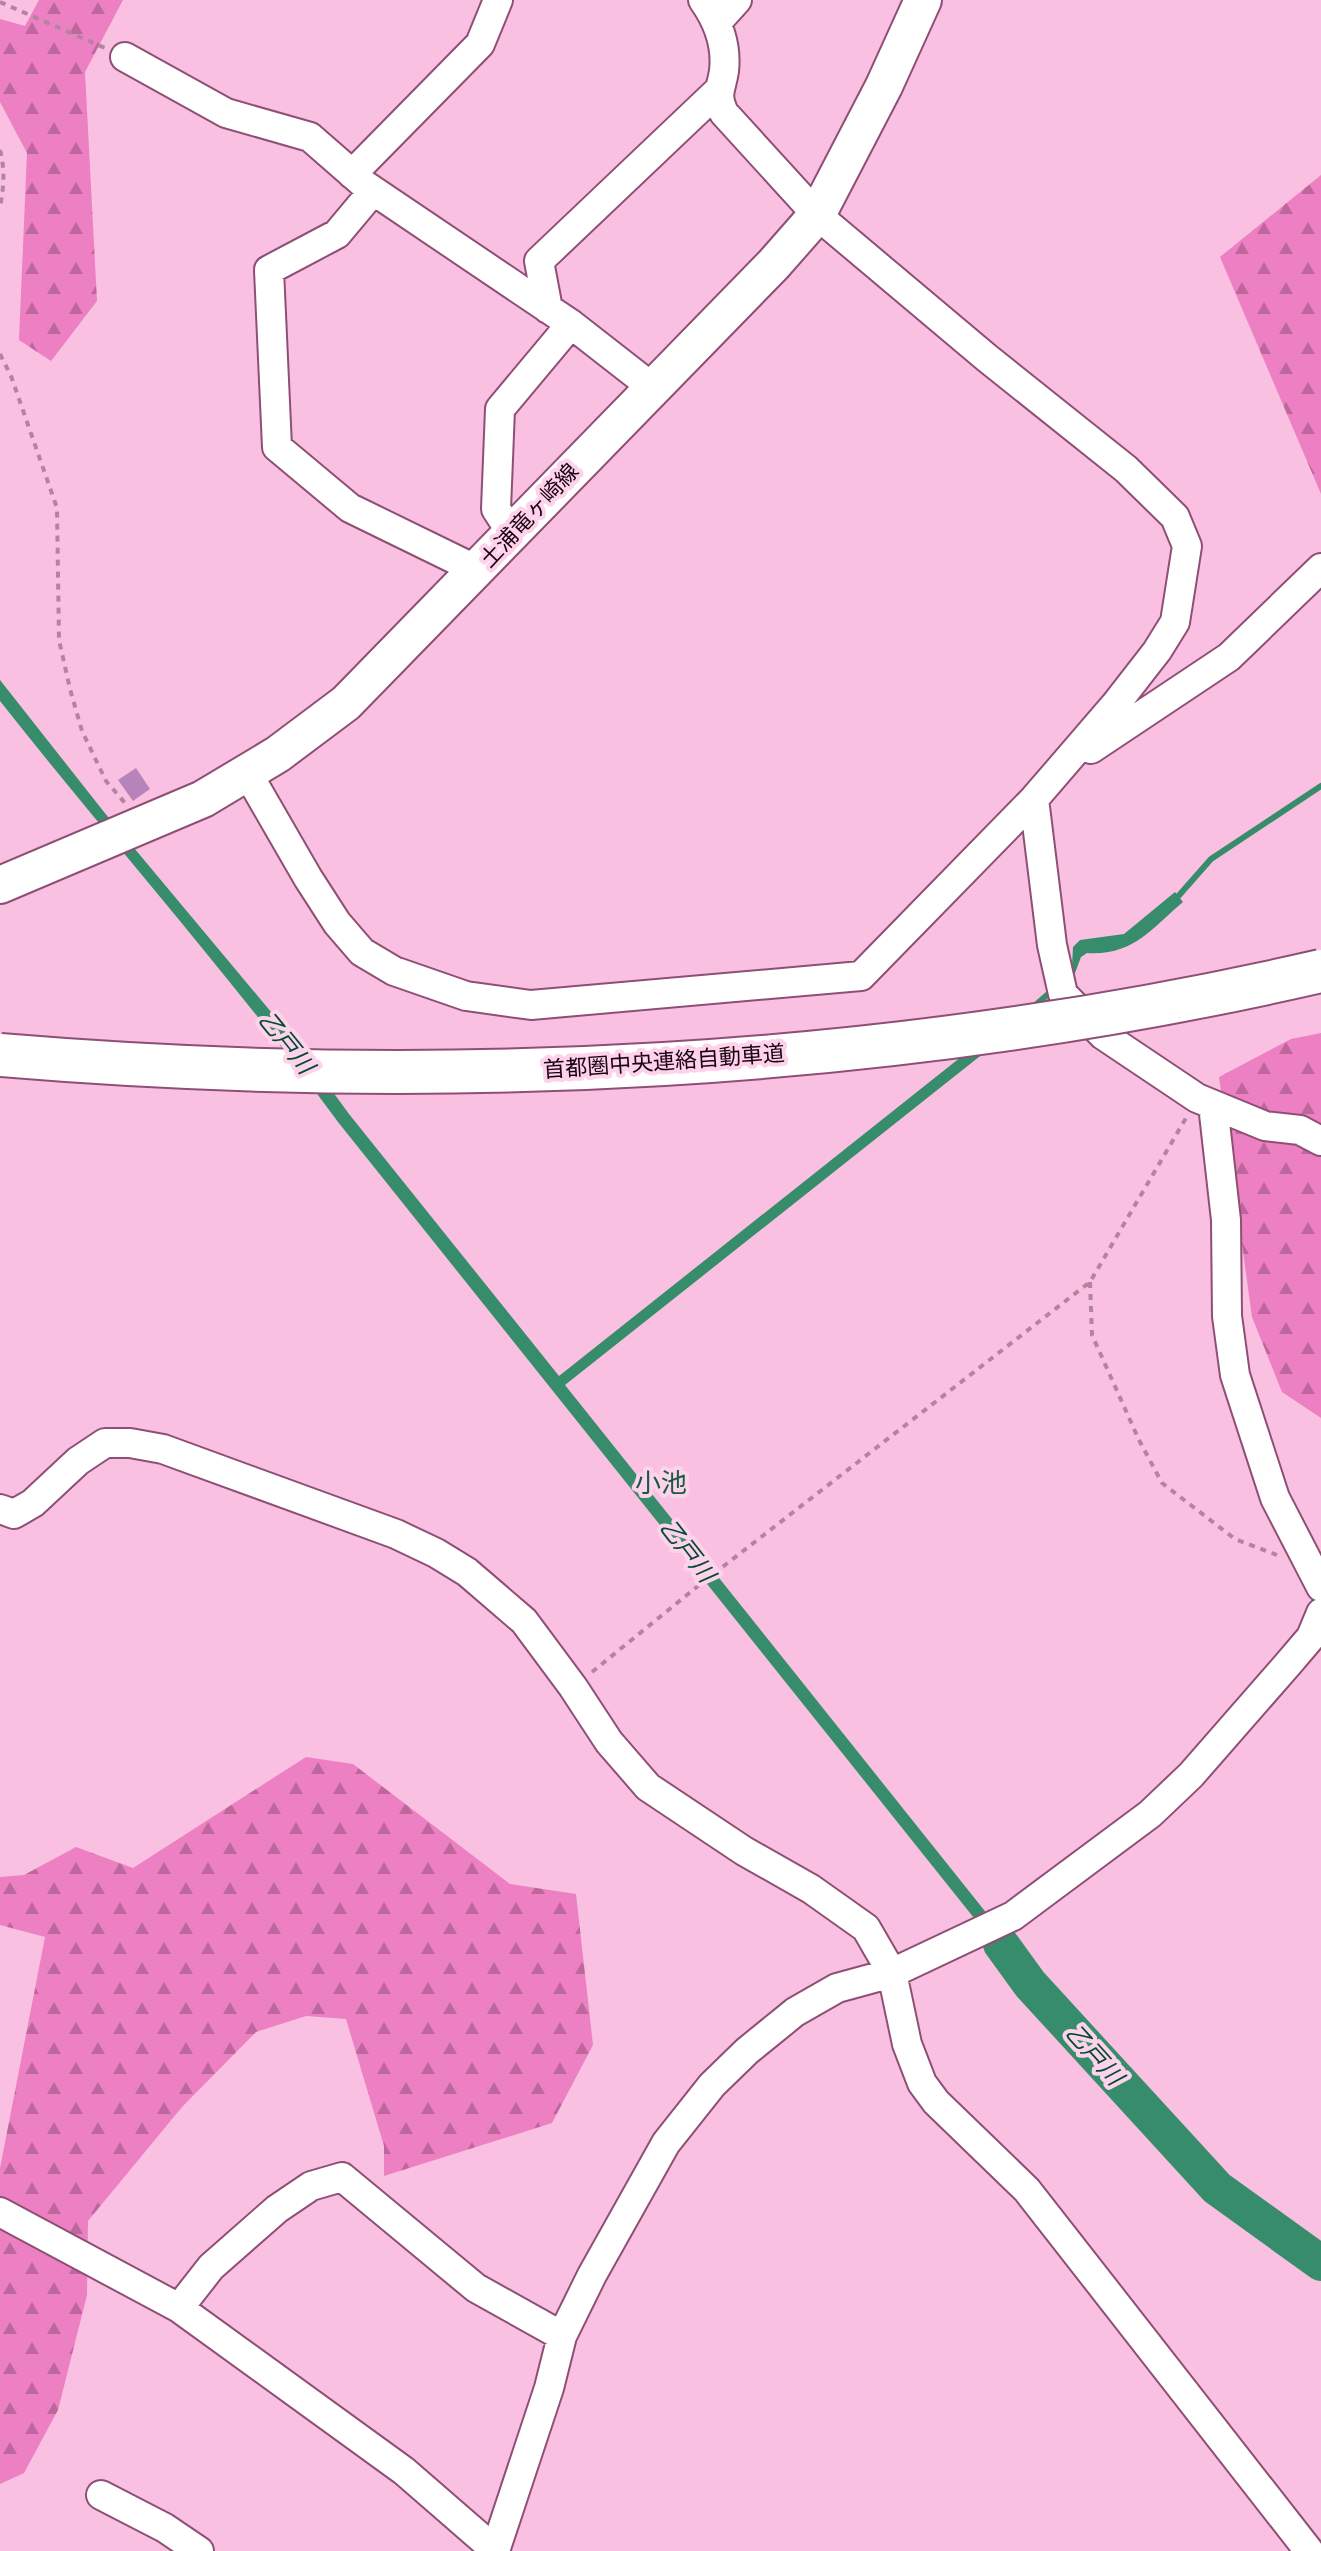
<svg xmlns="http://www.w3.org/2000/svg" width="1321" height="2551" font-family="Mulish,'Noto Sans JP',sans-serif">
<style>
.forest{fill:url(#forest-firs)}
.water{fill:#378d6b}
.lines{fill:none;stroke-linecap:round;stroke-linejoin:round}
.stream{stroke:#378d6b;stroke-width:6}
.river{stroke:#378d6b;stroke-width:36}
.building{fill:#b684bb}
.minor-casing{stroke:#8e4f75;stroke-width:32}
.major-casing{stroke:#8e4f75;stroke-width:40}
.path{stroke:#b3849f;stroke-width:4;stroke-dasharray:6 6;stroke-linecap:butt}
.minor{stroke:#fff;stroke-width:28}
.major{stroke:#fff;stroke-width:36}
.highway-bridge-casing{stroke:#8e4f75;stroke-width:46;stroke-linecap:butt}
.highway-bridge{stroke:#fff;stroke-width:42}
.labels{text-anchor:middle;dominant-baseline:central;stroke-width:8;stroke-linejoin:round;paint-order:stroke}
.street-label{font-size:22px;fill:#190311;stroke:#fed2eb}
.water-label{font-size:24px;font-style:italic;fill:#004b33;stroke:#fed2eb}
.quarter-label{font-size:26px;fill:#155a41;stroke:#fed2eb}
</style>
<defs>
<pattern id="forest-firs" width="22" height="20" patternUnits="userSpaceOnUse" patternTransform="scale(2)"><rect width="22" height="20" fill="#ec80c2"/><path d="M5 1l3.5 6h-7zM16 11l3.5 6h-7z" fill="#be679c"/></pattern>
</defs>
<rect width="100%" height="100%" fill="#fac0e1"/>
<path class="forest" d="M39,0H123L85,72L97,301L51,361L19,340L27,153L0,102V19L25,26Z
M1321,175V494L1220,257Z
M1321,1033V1418L1282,1392L1252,1317L1219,1077L1291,1039Z
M306,1757L353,1764L510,1884L576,1894L593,2045L552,2123L384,2176V2146L346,2019L306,2016L256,2032L182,2107L88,2221L87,2295L58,2410L24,2473L0,2484V2168L45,1937L0,1925V1877L24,1875L76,1847L133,1868Z"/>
<path class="water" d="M0,680L104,812L297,1043L349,1114L559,1376L971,1049L1071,984L1073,947L1080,940L1124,934L1175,892L1183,902C1151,929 1133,956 1087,953L1081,957L1071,984L565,1385L988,1915L1035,1979L1025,1987L978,1923L338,1122C232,977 111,842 0,701Z"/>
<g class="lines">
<path class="stream" d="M1174,901L1211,859L1321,786
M1032,1008L1054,989"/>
<path class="river" d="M1001,1944L1030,1984L1217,2188L1321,2263"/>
</g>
<path class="building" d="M136,768L150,789L133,801L118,780Z"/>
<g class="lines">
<defs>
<path id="minor" d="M718,21L737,0
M125,57L226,113L310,137L365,185L571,324L653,388
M352,174L480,44L498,0
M373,191L337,234L269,270L277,447L350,508L477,570
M548,309L539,261L719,90
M511,532L496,509L500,409L571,324
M1091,749L1229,657L1321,568
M248,774L308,878L337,923L362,952L394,971L466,996L531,1005L861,976L1034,799L1115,705L1157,651L1175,622L1187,546L1175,517L1126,469L987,358L817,215L724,113C715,93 721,91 724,71C727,44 718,21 703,0
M1034,799L1052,945L1063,994L1103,1035L1197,1098L1265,1126L1300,1130L1321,1141
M1213,1105L1226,1220L1227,1316L1235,1375L1275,1498L1321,1587
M0,1509L14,1514L33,1503L78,1461L105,1443H130L163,1449L396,1534L436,1553L467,1572L524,1621L573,1687L609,1742L648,1787L744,1851L811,1889L866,1928L892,1973L907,2044L922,2083L936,2102L1027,2190L1309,2551
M0,2212L179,2308L404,2471L495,2550
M179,2308L211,2267L277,2209L311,2186L342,2177L476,2288L562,2336
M101,2495L165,2528L199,2551
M495,2551L549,2388L562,2336L592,2275L666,2143L712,2085L747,2051L795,2012L837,1988L892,1973L1013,1916L1150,1814L1191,1775L1288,1664L1311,1637L1321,1613"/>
<path id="major" d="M0,885L203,799L278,754L346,703L774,264L817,215L884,86L923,0"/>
</defs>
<use href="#minor" class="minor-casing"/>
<use href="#major" class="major-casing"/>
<path class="path" d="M0,2L105,48
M0,150C5,169 4,187 0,207
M0,354L11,376L57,508L59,640L70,689L82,731L106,781L125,803
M1090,1282L1092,1335L1139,1440L1162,1483L1235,1539L1277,1555
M592,1672L698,1586L1090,1282L1186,1118"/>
<use href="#minor" class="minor"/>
<use href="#major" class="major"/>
<defs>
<path id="highway-bridge" d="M0,1055C440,1092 890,1070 1321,971"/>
</defs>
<use href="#highway-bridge" class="highway-bridge-casing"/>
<use href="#highway-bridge" class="highway-bridge"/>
</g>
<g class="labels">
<g class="street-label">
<text transform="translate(529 515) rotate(-47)">土浦竜ヶ崎線</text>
<text transform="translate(664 1061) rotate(-4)">首都圏中央連絡自動車道</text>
</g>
<g class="water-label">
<text transform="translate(287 1042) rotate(51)">乙戸川</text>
<text transform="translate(688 1550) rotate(52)">乙戸川</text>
<text transform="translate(1095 2054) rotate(48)">乙戸川</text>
</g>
<g class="quarter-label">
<text x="661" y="1482">小池</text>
</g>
</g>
</svg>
